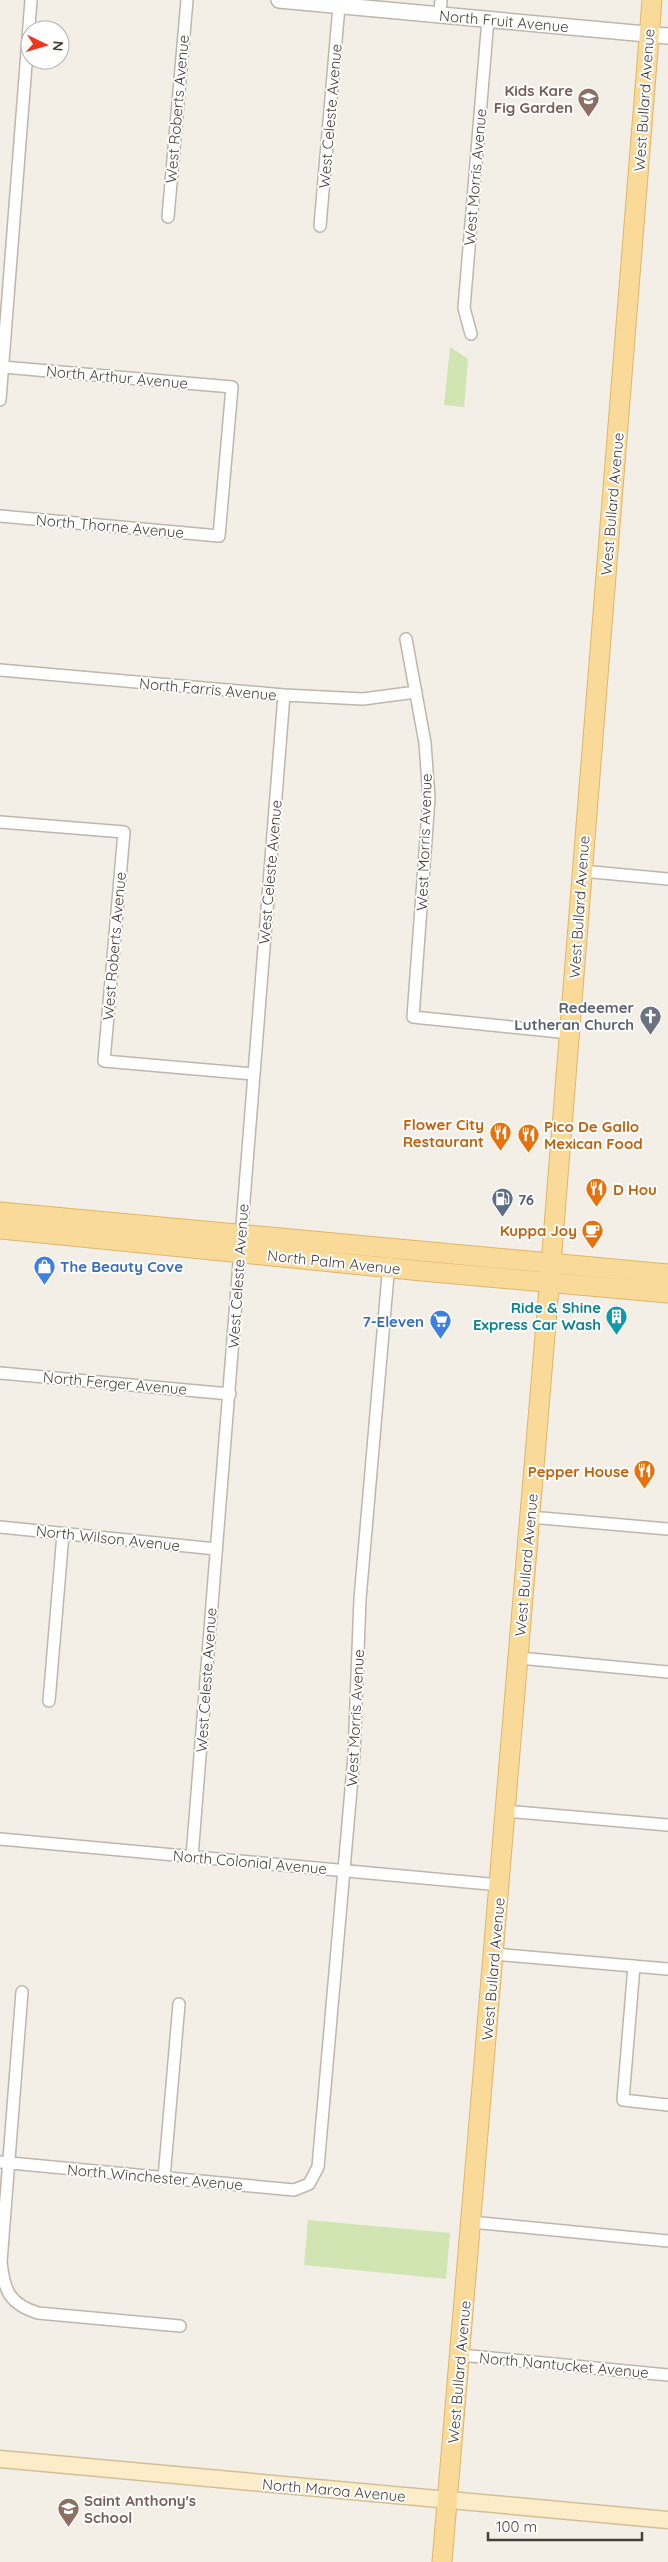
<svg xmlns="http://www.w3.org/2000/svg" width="668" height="2562" font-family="Quicksand,sans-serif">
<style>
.green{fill:#d0e5b2}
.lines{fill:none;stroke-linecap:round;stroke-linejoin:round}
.minor-casing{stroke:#beb6aa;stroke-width:14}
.tertiary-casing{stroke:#beb6aa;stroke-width:18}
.secondary-casing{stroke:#d1bf98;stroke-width:19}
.primary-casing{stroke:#deb669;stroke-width:21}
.minor{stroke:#fff;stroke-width:11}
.tertiary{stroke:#fff;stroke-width:15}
.secondary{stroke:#fcedc8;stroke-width:16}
.primary{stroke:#fada99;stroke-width:19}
.labels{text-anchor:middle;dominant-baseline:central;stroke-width:4;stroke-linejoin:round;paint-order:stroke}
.street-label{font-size:15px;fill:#463f36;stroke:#fff}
.education-label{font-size:15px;font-weight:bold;fill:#785e54;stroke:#fff;text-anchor:end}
.worship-label{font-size:15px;font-weight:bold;fill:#5b616d;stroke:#fff;text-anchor:end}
.food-label{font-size:15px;font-weight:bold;fill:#c56008;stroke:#fff;text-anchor:end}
.service-label{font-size:15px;font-weight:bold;fill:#4e5e75;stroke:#fff;text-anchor:start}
.shop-label{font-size:15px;font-weight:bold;fill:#366cbe;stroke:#fff;text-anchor:start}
.culture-label{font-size:15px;font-weight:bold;fill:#0d838f;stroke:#fff;text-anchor:end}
</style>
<rect width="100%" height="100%" fill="#f3efe7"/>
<path class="green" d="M450,347L468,359L464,407L444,405Z
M308,2220L450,2233L446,2279L304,2265Z"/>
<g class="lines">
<defs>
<path id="minor" d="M440,14L441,0
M168,217L187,0
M320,226L339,6
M471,334L464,308L488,19
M0,400L31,0
M0,516L219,536L232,387L3,367
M406,639L425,743L429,798L413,1017L570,1033
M0,670L284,695L363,699L416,692
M0,822L124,832L104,1061L253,1074
M582,871L668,879
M0,1373L230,1394
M530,1517L668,1529
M0,1527L216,1549
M519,1658L668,1672
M49,1701L63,1534
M506,1811L668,1825
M0,1839L500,1885
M192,1857L284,695
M494,1954L668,1969
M634,1966L623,2100L668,2105
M22,1992L1,2262C4,2290 9,2304 38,2313L180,2326
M0,2162L294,2190L309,2184L318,2167L354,1755L360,1599L389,1263
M164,2178L179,2004
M471,2222L668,2241
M460,2355L668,2375"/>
<path id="tertiary" d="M279,0L668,36"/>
<path id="secondary" d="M0,2459L668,2520"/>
<path id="primary" d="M0,1212L668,1274
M0,1229L422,1271L668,1293
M442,2562L551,1264L652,0"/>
</defs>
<use href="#minor" class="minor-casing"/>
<use href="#tertiary" class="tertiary-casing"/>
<use href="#secondary" class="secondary-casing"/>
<use href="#primary" class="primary-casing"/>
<use href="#minor" class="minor"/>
<use href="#tertiary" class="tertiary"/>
<use href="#secondary" class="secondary"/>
<use href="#primary" class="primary"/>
</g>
<defs>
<symbol id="school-pin" viewBox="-11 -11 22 30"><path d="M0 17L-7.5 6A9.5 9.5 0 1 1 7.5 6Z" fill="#8d6e63" stroke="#fff"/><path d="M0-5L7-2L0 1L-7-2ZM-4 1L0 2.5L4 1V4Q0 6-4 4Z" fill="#fff"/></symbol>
<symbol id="church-pin" viewBox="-11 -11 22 30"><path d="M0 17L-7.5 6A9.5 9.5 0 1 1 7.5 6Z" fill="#6b7280" stroke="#fff"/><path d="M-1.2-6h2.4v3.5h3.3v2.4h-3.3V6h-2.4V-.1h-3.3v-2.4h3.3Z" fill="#fff"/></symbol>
<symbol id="restaurant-pin" viewBox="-11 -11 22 30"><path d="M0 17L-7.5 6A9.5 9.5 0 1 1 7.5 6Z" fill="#e8710a" stroke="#fff"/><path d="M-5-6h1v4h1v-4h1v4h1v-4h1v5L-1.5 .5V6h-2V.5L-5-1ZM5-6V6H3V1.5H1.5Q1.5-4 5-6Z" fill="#fff"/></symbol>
<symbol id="fuel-pin" viewBox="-11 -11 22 30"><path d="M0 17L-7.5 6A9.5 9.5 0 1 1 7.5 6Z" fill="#5c6f8a" stroke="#fff"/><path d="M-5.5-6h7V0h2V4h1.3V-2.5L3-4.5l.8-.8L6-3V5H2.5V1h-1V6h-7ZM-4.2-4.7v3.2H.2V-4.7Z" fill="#fff"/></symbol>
<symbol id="cafe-pin" viewBox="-11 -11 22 30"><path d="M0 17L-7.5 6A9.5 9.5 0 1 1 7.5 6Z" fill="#e8710a" stroke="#fff"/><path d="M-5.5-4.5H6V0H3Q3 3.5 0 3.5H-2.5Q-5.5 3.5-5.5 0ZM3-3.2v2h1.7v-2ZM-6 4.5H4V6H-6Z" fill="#fff"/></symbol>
<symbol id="shop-pin" viewBox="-11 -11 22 30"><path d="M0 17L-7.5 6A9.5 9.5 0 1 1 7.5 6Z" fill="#3f7fe0" stroke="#fff"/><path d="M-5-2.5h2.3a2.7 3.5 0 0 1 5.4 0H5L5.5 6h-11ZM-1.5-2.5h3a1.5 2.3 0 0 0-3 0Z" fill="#fff"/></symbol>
<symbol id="building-pin" viewBox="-11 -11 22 30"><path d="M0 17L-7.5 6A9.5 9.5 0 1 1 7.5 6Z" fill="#0f9aa8" stroke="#fff"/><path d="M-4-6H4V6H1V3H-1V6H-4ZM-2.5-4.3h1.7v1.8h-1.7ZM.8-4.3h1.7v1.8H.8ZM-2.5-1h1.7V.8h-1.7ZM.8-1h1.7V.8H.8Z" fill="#fff"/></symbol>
<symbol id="supermarket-pin" viewBox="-11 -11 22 30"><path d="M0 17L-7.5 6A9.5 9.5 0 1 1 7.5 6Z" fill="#3f7fe0" stroke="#fff"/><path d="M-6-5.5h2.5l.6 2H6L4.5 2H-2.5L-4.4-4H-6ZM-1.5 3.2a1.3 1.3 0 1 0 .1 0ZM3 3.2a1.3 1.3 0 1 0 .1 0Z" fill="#fff"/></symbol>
</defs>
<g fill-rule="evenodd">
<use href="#school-pin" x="576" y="86" width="25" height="34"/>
<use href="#church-pin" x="638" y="1004" width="25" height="34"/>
<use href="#restaurant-pin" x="488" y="1120" width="25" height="34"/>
<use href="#restaurant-pin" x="516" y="1122" width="25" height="34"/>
<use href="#restaurant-pin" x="584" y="1176" width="25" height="34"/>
<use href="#fuel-pin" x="490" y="1186" width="25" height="34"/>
<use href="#cafe-pin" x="580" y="1218" width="25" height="34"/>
<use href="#shop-pin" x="32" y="1254" width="25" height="34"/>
<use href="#building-pin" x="604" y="1304" width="25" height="34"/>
<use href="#supermarket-pin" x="428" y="1308" width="25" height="34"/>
<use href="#restaurant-pin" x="632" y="1458" width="25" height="34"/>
<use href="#school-pin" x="56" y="2496" width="25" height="34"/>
</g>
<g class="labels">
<g class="street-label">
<text transform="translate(504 21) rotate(5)">North Fruit Avenue</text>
<text transform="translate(644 100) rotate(-86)">West Bullard Avenue</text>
<text transform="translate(177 109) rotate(-85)">West Roberts Avenue</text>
<text transform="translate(330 116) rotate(-85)">West Celeste Avenue</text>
<text transform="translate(475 177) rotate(-85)">West Morris Avenue</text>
<text transform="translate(117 377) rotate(5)">North Arthur Avenue</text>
<text transform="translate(612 504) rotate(-85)">West Bullard Avenue</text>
<text transform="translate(110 526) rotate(5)">North Thorne Avenue</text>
<text transform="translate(208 689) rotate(5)">North Farris Avenue</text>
<text transform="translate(424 842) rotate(-88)">West Morris Avenue</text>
<text transform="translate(270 872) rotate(-85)">West Celeste Avenue</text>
<text transform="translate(579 907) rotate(-86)">West Bullard Avenue</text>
<text transform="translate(114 946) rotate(-85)">West Roberts Avenue</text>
<text transform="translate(334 1262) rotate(6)">North Palm Avenue</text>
<text transform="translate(238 1276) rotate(-86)">West Celeste Avenue</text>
<text transform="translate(115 1383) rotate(5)">North Ferger Avenue</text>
<text transform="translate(108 1538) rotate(6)">North Wilson Avenue</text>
<text transform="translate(526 1565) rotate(-85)">West Bullard Avenue</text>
<text transform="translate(206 1680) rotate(-86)">West Celeste Avenue</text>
<text transform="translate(355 1718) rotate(-87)">West Morris Avenue</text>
<text transform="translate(250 1862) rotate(5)">North Colonial Avenue</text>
<text transform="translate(493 1969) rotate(-85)">West Bullard Avenue</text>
<text transform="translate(155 2177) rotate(5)">North Winchester Avenue</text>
<text transform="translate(564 2365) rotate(5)">North Nantucket Avenue</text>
<text transform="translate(459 2372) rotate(-85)">West Bullard Avenue</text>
<text transform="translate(334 2490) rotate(5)">North Maroa Avenue</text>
</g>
<g class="education-label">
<text x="573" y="90">Kids Kare<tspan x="573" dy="17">Fig Garden</tspan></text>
<text x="84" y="2500" text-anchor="start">Saint Anthony's<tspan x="84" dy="17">School</tspan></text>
</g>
<g class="worship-label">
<text x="634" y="1007">Redeemer<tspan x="634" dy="17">Lutheran Church</tspan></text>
</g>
<g class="food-label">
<text x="484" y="1124">Flower City<tspan x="484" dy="17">Restaurant</tspan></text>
<text x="544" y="1126" text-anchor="start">Pico De Gallo<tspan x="544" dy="17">Mexican Food</tspan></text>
<text x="613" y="1189" text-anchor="start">D Hou</text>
<text x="577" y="1230">Kuppa Joy</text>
<text x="629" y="1471">Pepper House</text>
</g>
<g class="service-label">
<text x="518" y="1199">76</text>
</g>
<g class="shop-label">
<text x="60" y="1266">The Beauty Cove</text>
<text x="424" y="1321" text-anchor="end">7-Eleven</text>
</g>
<g class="culture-label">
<text x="601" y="1307">Ride &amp; Shine<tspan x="601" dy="17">Express Car Wash</tspan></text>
</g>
</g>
<g transform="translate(45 45) rotate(95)"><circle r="24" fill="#ffffff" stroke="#b5b2af"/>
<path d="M0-4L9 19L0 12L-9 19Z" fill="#f13620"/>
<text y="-8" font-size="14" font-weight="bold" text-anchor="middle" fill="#463f36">N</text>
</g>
<path d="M488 2532v8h154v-8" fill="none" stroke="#463f36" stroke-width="2.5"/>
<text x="496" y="2532" font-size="15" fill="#463f36" stroke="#ffffff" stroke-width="4" paint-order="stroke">100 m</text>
</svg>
